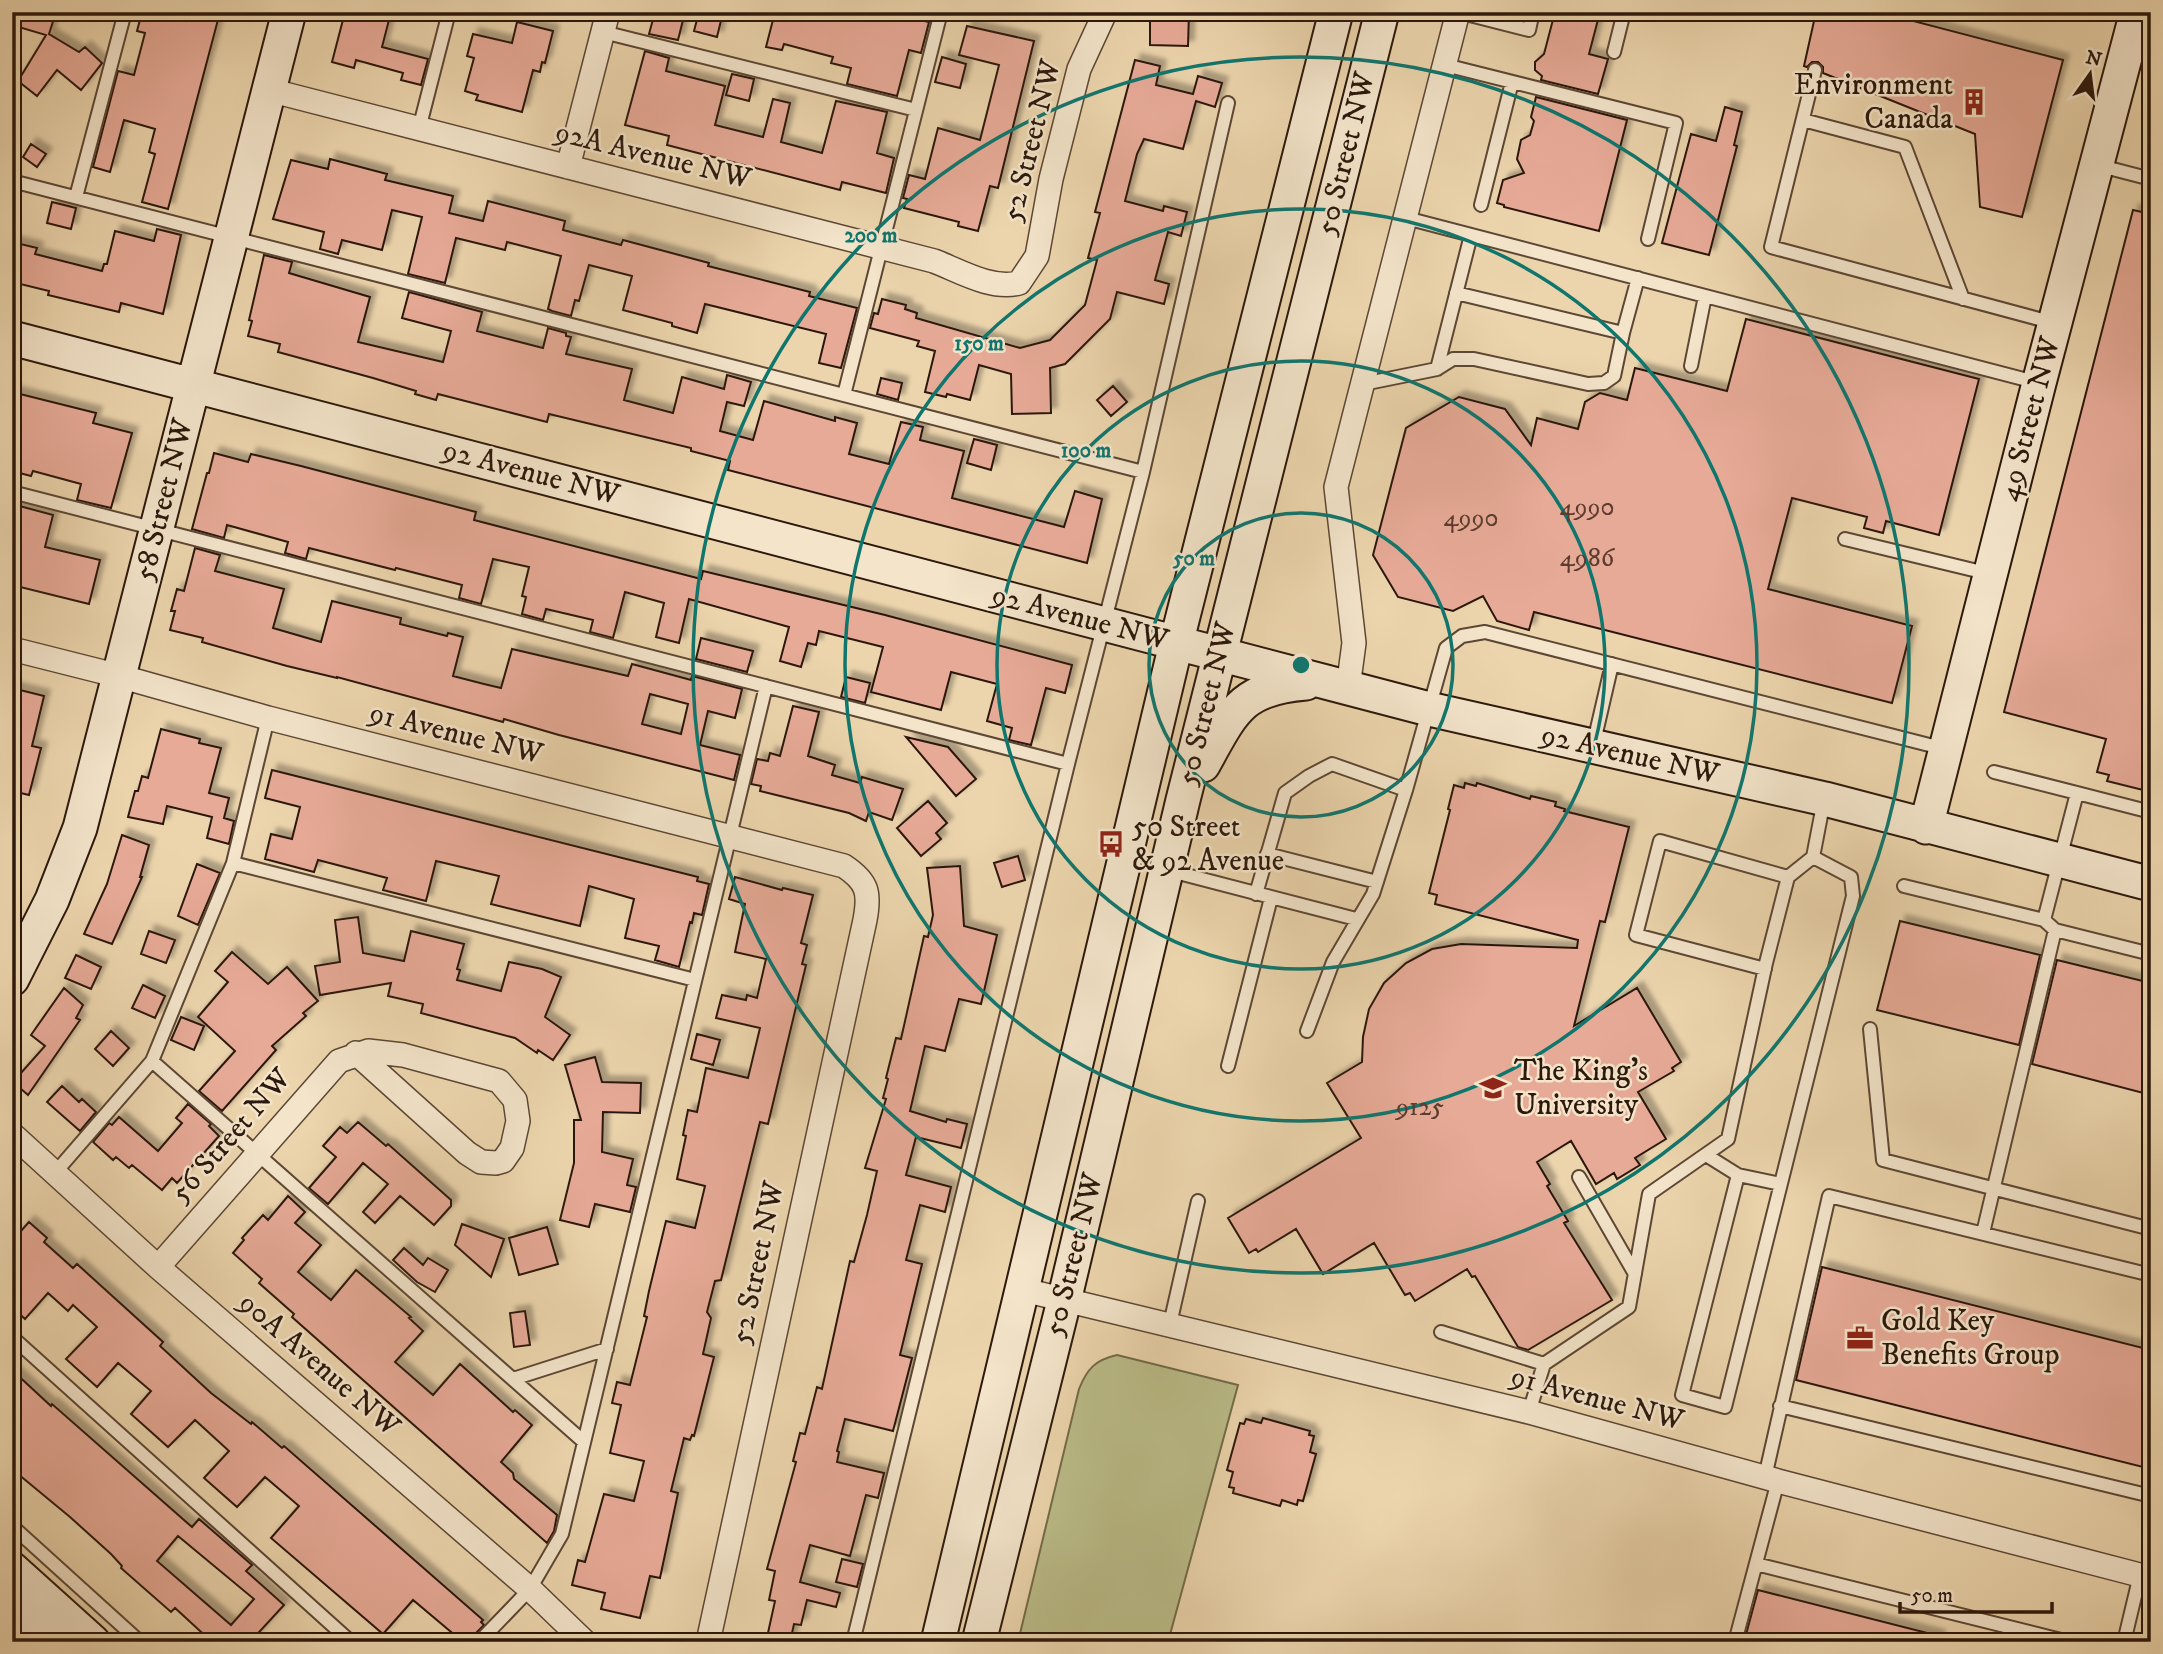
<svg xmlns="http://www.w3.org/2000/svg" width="2163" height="1654" font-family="'IM FELL DW Pica',serif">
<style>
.green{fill:#babc88;stroke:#736a4a;stroke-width:2}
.building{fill:#e7aa97;stroke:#2c180c;stroke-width:2;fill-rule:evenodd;filter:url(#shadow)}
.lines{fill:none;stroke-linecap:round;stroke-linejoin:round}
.lane-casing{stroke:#5c4734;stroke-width:16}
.street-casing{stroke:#5c4734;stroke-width:26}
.secondary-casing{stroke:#2c180c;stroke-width:37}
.lane{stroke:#f3e4ca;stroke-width:12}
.street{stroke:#f3e4ca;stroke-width:23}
.secondary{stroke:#f3e4ca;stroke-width:33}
.ring{fill:none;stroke:#0f766e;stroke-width:3.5}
.labels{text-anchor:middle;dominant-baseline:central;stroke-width:5;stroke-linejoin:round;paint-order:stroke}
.number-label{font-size:26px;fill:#5b3c2f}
.poi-label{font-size:30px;fill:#2c180c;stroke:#f3e4ca;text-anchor:start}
.street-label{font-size:30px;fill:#2c180c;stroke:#f3e4ca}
.centre{fill:#0f766e;stroke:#f3e4ca;stroke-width:3.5}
.ring-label{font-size:21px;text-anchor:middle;font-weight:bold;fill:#0f766e;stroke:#f3e4ca;stroke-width:5;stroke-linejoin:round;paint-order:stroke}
</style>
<defs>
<filter id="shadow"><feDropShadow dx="6" dy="-6" stdDeviation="2" flood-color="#0004"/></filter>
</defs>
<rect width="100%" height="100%" fill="#ecd5ad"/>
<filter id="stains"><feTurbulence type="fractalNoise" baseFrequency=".00286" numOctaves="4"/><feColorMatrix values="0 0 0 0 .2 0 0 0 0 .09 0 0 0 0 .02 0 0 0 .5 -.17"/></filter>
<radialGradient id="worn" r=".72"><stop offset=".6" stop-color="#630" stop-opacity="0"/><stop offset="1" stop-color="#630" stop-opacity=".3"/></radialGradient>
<path class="green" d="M1117,1355L1238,1385L1168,1642H1018L1079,1389C1087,1369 1095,1360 1117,1355Z"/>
<path class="building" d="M12,12H56L49,34L79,52L85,47L102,63L81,90L57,70L37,96L18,81L46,35L12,25Z
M142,12H151L186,21L188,12H220L168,209L142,202L155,154L149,152L155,129L124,120L110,172L93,167L118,71L134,75L145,33L137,31Z
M345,12H391L382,47L428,59L421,85L401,80L403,73L356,60L354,68L332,62Z
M655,12H685L678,40L649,34Z
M699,12H723L717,37L694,31Z
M775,12H912L911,18L929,22L921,53L909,50L897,96L847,84L851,68L831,63L833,57L784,44L782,50L766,47Z
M1157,12H1189L1188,46L1150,45V19L1158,20Z
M1555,12H1600L1589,54L1608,59L1598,94L1541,80L1542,76L1535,70V62L1544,54Z
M1816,12H1888L1890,15L2063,60L2022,217L1980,207L1975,134L1823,73V67L1818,62H1812L1807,67L1804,66Z
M517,22L553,31L545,63L542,62L540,72L533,70L522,112L476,100L478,95L465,91L474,58L467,56L473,34L512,43Z
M967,26L1034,41L998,188L990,186L978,231L958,226L959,222L904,208L907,199L903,198L909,175L925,179L938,128L980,140L999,65L959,55Z
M645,51L669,58L666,71L725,86L715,125L763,137L773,99L790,103L781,142L822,153L836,101L887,112L877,153L894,158L886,193L842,182L840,190L667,145L669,136L625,125Z
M942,57L966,64L960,88L935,82Z
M1135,60L1160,66L1156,85L1193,94L1198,76L1222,83L1215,107L1196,101L1183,149L1144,139L1137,154L1125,201L1163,211L1164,206L1187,212L1181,236L1168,232L1155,280L1169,284L1164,304L1117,292L1110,319L1065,364L1050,368L1051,413L1012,414L1011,374L979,365L970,400L947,394L946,397L925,392L935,351L917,346L919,341L870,328L874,313L878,314L882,299L906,305L905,309L917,313L916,318L1020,348L1050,340L1085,305L1097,260L1088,258L1100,213L1095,212Z
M732,74L754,79L749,101L726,95Z
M1536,97L1627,120L1599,231L1504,207V205L1497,203L1503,180L1524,173L1517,159L1521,140L1530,135L1534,121L1531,117Z
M1725,107L1742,112L1734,145L1737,146L1709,255L1662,243L1691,134L1716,141Z
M31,144L46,154L37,167L23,157Z
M330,159L387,174L385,180L453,196L449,213L483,221L488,201L565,221L563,230L621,245L623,240L709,263L708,266L810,292L809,296L857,308L841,368L819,363L826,334L705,304L697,333L672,326V323L623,310L632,276L589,265L579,301L575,300L571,316L552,311L548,309L561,256L507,242L505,250L456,238L445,283L408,274L422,217L392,210L382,250L342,240L338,254L320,249L324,232L273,219L291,160L328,169Z
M52,202L76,208L71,229L47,223Z
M2133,210L2151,214V792L2107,781L2109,775L2097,772L2106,739L2004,712Z
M157,229L181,235L163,314L121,303L119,312L48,295L49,291L12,282V242L37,248L35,254L102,271L104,264H107L115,231L154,241Z
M264,255L292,262L289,273L370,297L358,342L443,362L451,331L402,318L409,292L482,312L477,331L543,348L548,328L566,333V336L571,337L566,354L632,369L624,400L673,413L682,377L724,389L727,375L751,382L744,406L727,402L720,431L753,440L764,401L835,421V417L857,423L849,454L889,464L901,422L923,427L920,440L964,451L952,498L1064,527L1075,491L1102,499L1087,563L728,470L730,461L691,451V448L549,414L547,422L438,394L436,400L415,394L416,391L373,378L278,352L280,344L248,336L252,321L249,320Z
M1746,319L1979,379L1939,535L1886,521L1883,533L1864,528L1867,517L1792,498L1768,589L1912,626L1892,703L1534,612L1529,630L1497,621L1483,596L1453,611L1398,597L1373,555L1406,428L1459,397L1505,409L1531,445L1537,418L1578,429L1585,402L1600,393L1627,400L1635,368L1727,391Z
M881,378L902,383L898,400L877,394Z
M1113,386L1127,402L1111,416L1097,400Z
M12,392L96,413L93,423L132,433L111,508L77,500L81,484L33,471L31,476L12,471Z
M974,439L997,445L991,470L967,463Z
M214,453L248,462L251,454L301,466L476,512L474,520L701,579L703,571L885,615L1072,665L1065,693L1046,688L1031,745L1009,740L1012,728L987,721L997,684L951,672L941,710L871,692L883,647L819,631L816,645L808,643L801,667L780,661L789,627L689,599L679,643L656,637L664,603L625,592L613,638L590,632L593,620L546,609L543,620L522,614L526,597L522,596L529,567L493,559L481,604L459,598L462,585L396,568L395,570L309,548L306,559L285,553L288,542L227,525L224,538L192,529L207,473H209Z
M12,504L53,515L45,547L100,560L89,604L12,585Z
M195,548L220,555L215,571L284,589L273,628L321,642L332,601L401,618L400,624L447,636L448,633L463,637L453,676L484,684L501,688L512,649L628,676L632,664L691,680L692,676L742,689L735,718L708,711L700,745L740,755L734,780L559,735L504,719L503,722L337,677V678L287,666L202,642L203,638L170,630L175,611H171L177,589L184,591ZM650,694L688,704L681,734L642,724Z
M701,638L753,651L747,672L696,659Z
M846,677L870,683L865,703L841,697Z
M12,688L44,696L32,746L41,748L29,795L12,791Z
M793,706L819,712L808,756L835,765L832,775L860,783L862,777L903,789L892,820L869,812L866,821L849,813L760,791L761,786L751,784L757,759L768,761L770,753L780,756Z
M161,729L200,739L199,743L221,748L209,793L229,798L224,818L234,821L229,844L207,838L212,817L167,806L163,824L128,817L135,791H138L142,776L148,778Z
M906,737L948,747L976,779L956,796Z
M272,770L698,877L697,881L709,884L702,915L694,913L692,923L690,922L679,967L655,960L659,946L625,938L634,899L589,886L580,926L491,904L499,876L436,861L426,901L383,890L387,878L318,860L314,872L265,859L271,834L292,839L300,807L265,798Z
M1465,783L1476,786L1477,783L1530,799L1531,796L1556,802L1555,806L1565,809L1564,811L1629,827L1605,922L1600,921L1574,1026L1637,988L1681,1062L1672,1068L1674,1071L1638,1092L1666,1139L1635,1158L1640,1165L1617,1179L1614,1173L1596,1184L1571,1141L1537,1162L1550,1184L1547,1186L1568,1221L1564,1223L1612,1300L1528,1350L1518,1347L1475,1276L1472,1277L1467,1269L1415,1301L1410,1293L1405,1295L1374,1243L1323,1274L1296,1229L1258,1252L1256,1249L1249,1253L1228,1218L1361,1138L1327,1083L1362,1062L1363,1037L1369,1009L1384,983L1406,963L1432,949L1461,944L1577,948L1578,940L1435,904L1437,895L1429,893L1450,810L1448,809L1454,785L1464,788Z
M928,801L947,823L936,833L941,839L921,856L897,828Z
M122,835L149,845L140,877H142L112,944L84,934L107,884Z
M1018,856L1025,880L1002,887L994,863Z
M197,864L220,873L198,925L178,916Z
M960,866L964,926L997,935L981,1004L959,999L945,1051L925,1046L910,1111L946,1122L947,1119L967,1124L961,1148L916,1137L906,1175L951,1187L945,1212L920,1205L906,1260L922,1264L900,1355L912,1358L893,1431L845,1419L837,1451L839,1452L837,1462L884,1473L878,1498L866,1495L850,1556L810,1545L800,1582L840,1593L836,1607L807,1600L801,1625L794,1624L790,1642H766L775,1601L769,1600L775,1571L767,1569L796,1462L793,1461L800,1433L805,1434L817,1387L822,1389L850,1261L854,1262L867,1215L877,1171L865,1168L886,1099L883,1098L888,1079L886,1078L896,1038L901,1039L924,936L928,937L933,915L927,868Z
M735,877L782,890L783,888L813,895L801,943L807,945L802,964L806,965L768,1124L760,1122L721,1280L715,1281L707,1312L711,1318L703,1354L714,1357L694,1436L692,1435L690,1440L684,1438L671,1491L678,1493L660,1578L650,1576L640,1618L601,1609L605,1593L572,1585L578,1560L585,1562L604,1494L634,1501L644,1461L610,1453L621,1405L612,1403L617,1382L630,1385L647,1317L644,1316L649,1291L666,1221L695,1228L705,1186L677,1179L686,1136L683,1135L688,1110L697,1112L706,1068L748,1078L760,1028L716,1018L722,995L746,1000L747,995L757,998L766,959L735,952L745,904L729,899Z
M358,917L363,953L404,961L411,931L464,944L457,969L460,970L457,980L501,991L509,962L542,969L561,977L545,1017L570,1035L553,1060L538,1050L537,1053L515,1038L421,1013L423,1004L388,996L391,983L320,995L315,966L340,962L335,920Z
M1900,921L2040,955L2019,1045L1877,1010Z
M149,931L175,940L166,963L141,954Z
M232,952L268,984L287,967L318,1001L303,1013L306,1016L272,1046L276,1050L222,1111L199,1091L235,1051L198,1017L228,982L215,971Z
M76,955L101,967L91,989L65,978Z
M2057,960L2151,983V1095L2032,1064Z
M143,985L165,996L155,1018L132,1008Z
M64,988L83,1005L76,1018L80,1020L28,1095L13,1082L45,1046L31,1035Z
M181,1017L204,1026L194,1050L171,1040Z
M111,1031L129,1048L113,1066L95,1049Z
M697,1034L720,1040L713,1065L691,1059Z
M595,1057L602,1082L641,1083L640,1113L603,1112L602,1152L633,1159L627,1185L636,1187L630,1212L595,1204L589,1227L560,1220L574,1163V1120H581L565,1065Z
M62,1086L79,1102L82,1099L96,1112L80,1131L47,1102Z
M188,1104L211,1124L209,1126L219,1136L177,1183L172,1178L162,1190L132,1165L129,1168L116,1157L113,1160L93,1142L109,1123L112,1125L119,1117L158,1151L182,1123L176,1118Z
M358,1122L386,1146L388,1144L451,1200V1206L434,1225L400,1196L375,1223L363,1212L388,1184L363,1163L328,1204L309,1188L336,1157L323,1146L340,1127L347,1133Z
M288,1196L305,1212L295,1223L321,1245L298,1272L331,1300L356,1270L411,1317L409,1318L423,1331L395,1362L433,1395L460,1364L513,1412L515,1410L532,1425L501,1462L513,1473L514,1479L557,1515L554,1531L547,1543L292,1317L294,1314L259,1283L262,1279L233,1253L244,1240L242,1238L263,1215L268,1220Z
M29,1222L47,1238L44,1242L73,1268L77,1264L163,1342L160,1346L211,1393L251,1424L252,1422L282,1448L284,1446L483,1620L481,1622L484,1625L473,1636L470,1642H463L413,1600L383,1634L271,1538L299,1506L265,1477L237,1507L204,1478L229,1451L195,1420L168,1447L131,1414L151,1391L118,1363L97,1387L66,1359L97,1327L73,1305L68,1311L48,1293L25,1319L12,1307V1241Z
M462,1224L504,1239L491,1277L455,1245Z
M547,1227L558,1264L519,1275L509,1238Z
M404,1248L423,1265L428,1258L448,1270L435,1292L417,1282L393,1260Z
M1822,1267L2151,1350V1469L1796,1380Z
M525,1311L530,1345L514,1347L510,1313Z
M12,1370L51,1406L52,1404L192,1527L199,1519L252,1565L246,1571L284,1605L250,1642H212L175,1608L171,1612L121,1568L122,1566L111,1554L70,1517L12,1469ZM178,1536L254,1599L231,1625L157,1561Z
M1263,1418L1310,1431L1309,1435L1314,1436L1310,1452L1316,1454L1303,1501L1298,1500L1297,1505L1282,1500L1280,1506L1233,1493L1234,1488L1229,1487L1233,1472L1227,1470L1240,1423L1244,1424L1246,1419L1261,1423Z
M842,1559L863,1564L857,1587L836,1582Z
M1758,1590L1939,1636L1938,1642H1744Z"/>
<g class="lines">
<defs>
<path id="lane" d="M1458,12L1529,30L1533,12
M603,32L916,110
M1614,52L1624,12
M1445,65L1676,123L1648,239
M1815,70L1771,247L2054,323
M1803,120L1905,147L1963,299
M419,129L449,12
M2097,165L2151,179
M12,181L1143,472
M76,197L125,12
M1481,205L1512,82
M1406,218L2039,383
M1456,293L1623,333L1638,278
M1691,366L1705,296
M1437,369L1453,359H1474L1588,384L1604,383L1614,376L1623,333
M1363,384L1437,369L1471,235
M844,395L941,12
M12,492L1068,764
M1845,539L1990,574
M268,718L233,863L695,980
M1593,746L1612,664
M1994,772L2077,793L2044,920
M2077,793L2151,812
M1267,854L1377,882
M233,863L152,1061L584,1442
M1167,870L1356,919
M1904,886L2044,920L2055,930L2151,954
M1256,894L1285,793L1309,776L1332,764L1406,790
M1765,969L1636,935L1660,841L1788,877
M1870,1029L1883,1160L2151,1229
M1307,1031L1333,962L1373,894L1406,790L1446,648L1462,636L1485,632L1945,749
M1228,1066L1271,898
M1706,1155L1738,1175L1682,1395L1725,1407L1853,896L1851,877L1813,857
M54,1174L152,1061
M1738,1175L1780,1184
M1579,1177L1635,1274
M1983,1233L2055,930
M1170,1324L1198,1201
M1441,1332L1544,1364
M12,1337L351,1642
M513,1379L607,1349
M1780,1406L2151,1496
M1529,1412L1544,1364L1629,1307L1649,1194L1728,1139L1766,963L1788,877L1813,857L1824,800
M1765,1477L1829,1196L2147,1274L2151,1277
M12,1526L140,1642
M1756,1564L2069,1642
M479,1642L530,1589L562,1534L766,686
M853,1642L1068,764L1143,472L1228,103
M1735,1642L1778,1481
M2124,1642L2140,1575"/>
<path id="street" d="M269,90L934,261C960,271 991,290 1019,283L1037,256L1051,179L1079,69L1103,17V12
M568,167L608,12
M12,649L119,676L268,718L844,866C868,882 870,893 865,920L708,1642
M1348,688L1354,643L1336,487L1458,12
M12,1134L158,1267L530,1589L585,1642
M158,1267L339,1061L368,1051L403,1055L499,1081L515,1100L518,1121L512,1148L503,1161L496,1163L481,1162L467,1153L356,1053
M1024,1290L1529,1412L1778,1481L2151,1578"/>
<path id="secondary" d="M12,338L1322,681L1429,709L1825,799L2151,884
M1203,765C1233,711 1241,688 1306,683
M1926,827L2039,383L2137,12
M12,979L52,900L80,828L289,12
M12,1569L93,1642
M12,1604L56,1642
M938,1642L1176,644L1336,12
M979,1642L1064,1301L1183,800L1382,12"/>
</defs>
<use href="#lane" class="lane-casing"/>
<use href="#street" class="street-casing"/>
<use href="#secondary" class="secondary-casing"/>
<use href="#lane" class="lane"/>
<use href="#street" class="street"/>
<use href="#secondary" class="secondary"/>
</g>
<g class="ring">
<circle cx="1301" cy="665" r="152"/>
<circle cx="1301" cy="665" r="304"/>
<circle cx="1301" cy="665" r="456"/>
<circle cx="1301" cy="665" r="608"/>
</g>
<defs>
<symbol id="building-bare" viewBox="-9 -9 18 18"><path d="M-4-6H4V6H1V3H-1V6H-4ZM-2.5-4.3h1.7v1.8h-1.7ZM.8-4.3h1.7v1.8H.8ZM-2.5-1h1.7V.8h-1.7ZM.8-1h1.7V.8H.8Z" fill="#8f2418" stroke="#f3e4ca" stroke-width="2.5" paint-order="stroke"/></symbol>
<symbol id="bus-bare" viewBox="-9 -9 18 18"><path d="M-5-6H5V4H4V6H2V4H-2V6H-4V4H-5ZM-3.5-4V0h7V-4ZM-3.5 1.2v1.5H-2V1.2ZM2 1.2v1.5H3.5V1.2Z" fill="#8f2418" stroke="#f3e4ca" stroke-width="2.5" paint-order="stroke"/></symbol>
<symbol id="university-bare" viewBox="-9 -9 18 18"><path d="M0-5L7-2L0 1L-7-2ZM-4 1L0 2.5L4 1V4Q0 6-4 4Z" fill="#8f2418" stroke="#f3e4ca" stroke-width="2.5" paint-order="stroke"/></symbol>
<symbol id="office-bare" viewBox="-9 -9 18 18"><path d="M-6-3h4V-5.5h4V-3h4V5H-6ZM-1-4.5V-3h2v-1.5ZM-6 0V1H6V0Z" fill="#8f2418" stroke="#f3e4ca" stroke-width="2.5" paint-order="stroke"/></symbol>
</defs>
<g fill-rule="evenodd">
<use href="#building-bare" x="1955" y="83" width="38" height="38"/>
<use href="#bus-bare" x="1092" y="825" width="38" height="38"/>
<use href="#university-bare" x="1474" y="1069" width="38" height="38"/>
<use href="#office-bare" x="1841" y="1319" width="38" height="38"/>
</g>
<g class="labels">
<g class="number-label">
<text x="1587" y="507">4990</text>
<text x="1471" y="518">4990</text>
<text x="1587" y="558">4986</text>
<text x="1420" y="1107">9125</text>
</g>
<g class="poi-label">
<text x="1953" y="85" text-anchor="end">Environment<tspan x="1953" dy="34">Canada</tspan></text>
<text x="1132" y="827">50 Street<tspan x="1132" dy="34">&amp; 92 Avenue</tspan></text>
<text x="1514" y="1071">The King's<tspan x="1514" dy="34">University</tspan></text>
<text x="1881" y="1321">Gold Key<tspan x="1881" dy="34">Benefits Group</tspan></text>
</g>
<g class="street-label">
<text transform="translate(1032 141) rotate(-76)">52 Street NW</text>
<text transform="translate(1346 154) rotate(-76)">50 Street NW</text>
<text transform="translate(653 156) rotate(14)">92A Avenue NW</text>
<text transform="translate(2030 419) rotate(-75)">49 Street NW</text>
<text transform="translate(531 473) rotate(15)">92 Avenue NW</text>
<text transform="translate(164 500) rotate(-76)">58 Street NW</text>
<text transform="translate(1080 618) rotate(15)">92 Avenue NW</text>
<text transform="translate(1207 704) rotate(-76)">50 Street NW</text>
<text transform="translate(456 734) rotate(14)">91 Avenue NW</text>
<text transform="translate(1630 755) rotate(13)">92 Avenue NW</text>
<text transform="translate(231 1136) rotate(-49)">56 Street NW</text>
<text transform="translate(1074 1255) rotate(-76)">50 Street NW</text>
<text transform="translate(758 1263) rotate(-78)">52 Street NW</text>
<text transform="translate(319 1365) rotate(41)">90A Avenue NW</text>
<text transform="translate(1597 1399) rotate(15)">91 Avenue NW</text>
</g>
</g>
<circle cx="1301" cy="665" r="10" class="centre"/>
<g class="ring-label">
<text x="871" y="242">200 m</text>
<text x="979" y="350">150 m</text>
<text x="1086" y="457">100 m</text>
<text x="1194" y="565">50 m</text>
</g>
<rect width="2163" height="1654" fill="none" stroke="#ecd5ad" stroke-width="42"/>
<rect x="14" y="14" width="2135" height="1626" fill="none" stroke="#2c180c" stroke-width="3.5"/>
<rect x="21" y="21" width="2121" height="1612" fill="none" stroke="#2c180c" stroke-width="2"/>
<g transform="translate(2090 74) rotate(14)" stroke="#f3e4ca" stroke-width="5" paint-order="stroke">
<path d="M0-5L12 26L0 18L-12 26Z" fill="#2c180c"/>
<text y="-10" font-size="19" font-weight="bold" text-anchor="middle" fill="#2c180c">N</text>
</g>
<path d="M1900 1602v10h152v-10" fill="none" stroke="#2c180c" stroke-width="3.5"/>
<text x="1911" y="1602" font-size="21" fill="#2c180c" stroke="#f3e4ca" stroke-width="5" paint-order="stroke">50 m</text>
<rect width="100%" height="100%" filter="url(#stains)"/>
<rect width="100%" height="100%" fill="url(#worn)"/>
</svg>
